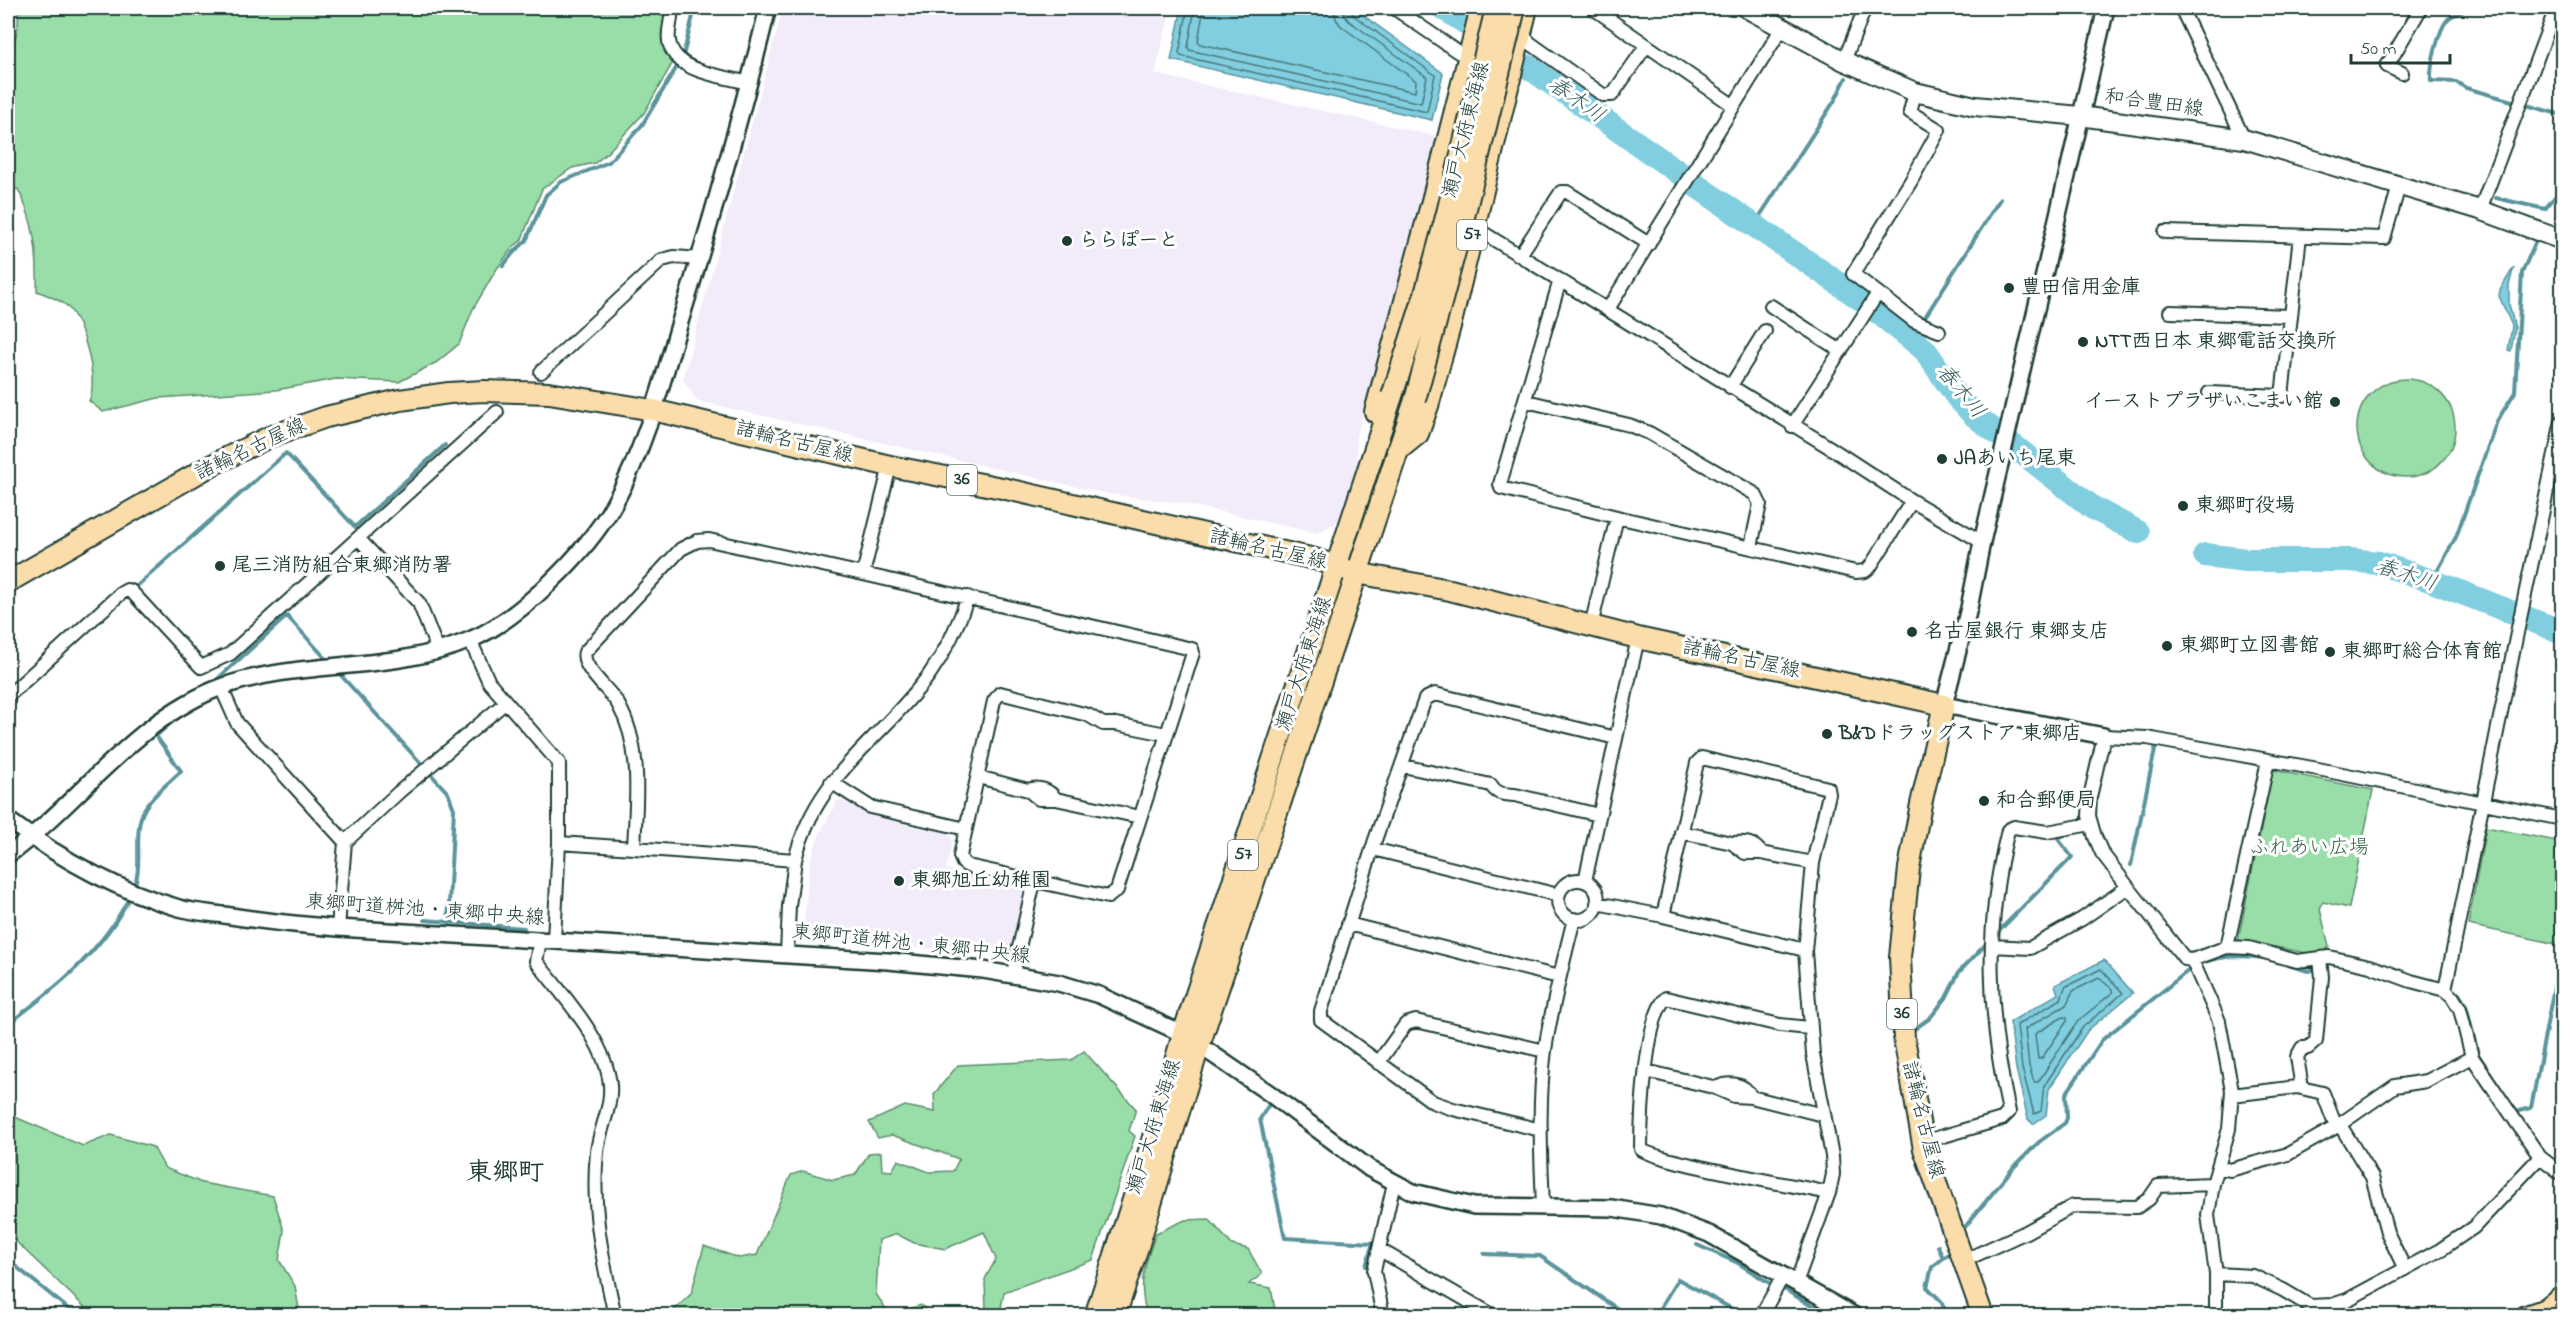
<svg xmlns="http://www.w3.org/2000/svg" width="2570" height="1323" font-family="'Indie Flower','Klee One',sans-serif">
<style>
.built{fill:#f2ecfa}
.green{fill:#99dda8;stroke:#5c8d6e;stroke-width:1.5}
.water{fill:#81cee0;stroke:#5a949b;stroke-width:1.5}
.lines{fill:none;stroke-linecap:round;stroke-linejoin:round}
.shore{stroke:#467779;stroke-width:1.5}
.stream{stroke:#5a949b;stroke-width:4}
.river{stroke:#81cee0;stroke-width:24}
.minor-casing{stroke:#1f3d34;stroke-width:16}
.tertiary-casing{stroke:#1f3d34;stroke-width:20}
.secondary-casing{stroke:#1f3d34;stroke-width:22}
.primary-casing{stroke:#1f3d34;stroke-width:24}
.minor{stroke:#fff;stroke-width:12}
.tertiary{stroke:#fff;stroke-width:15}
.secondary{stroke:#fff;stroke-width:18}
.primary{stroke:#faddab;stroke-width:20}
.primary-bridge-casing{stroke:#1f3d34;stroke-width:24;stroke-linecap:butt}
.primary-bridge{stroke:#faddab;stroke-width:20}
.poi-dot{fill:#1f3d34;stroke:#fff;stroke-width:2}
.labels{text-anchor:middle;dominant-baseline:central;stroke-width:6;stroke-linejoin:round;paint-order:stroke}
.shield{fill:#fff;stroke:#627771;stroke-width:1.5}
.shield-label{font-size:18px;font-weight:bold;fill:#1f3d34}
.street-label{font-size:20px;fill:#1f3d34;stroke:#fff}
.poi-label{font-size:20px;font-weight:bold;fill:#1f3d34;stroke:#fff;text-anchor:start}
.park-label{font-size:20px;fill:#3e6551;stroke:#fff}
.water-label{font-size:21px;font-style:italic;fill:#38615f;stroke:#fff}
.district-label{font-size:26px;font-weight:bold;fill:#1f3d34;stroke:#fff}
</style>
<rect width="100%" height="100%" fill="#fff"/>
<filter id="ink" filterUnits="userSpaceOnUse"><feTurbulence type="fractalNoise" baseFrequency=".0167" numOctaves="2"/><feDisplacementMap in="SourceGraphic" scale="12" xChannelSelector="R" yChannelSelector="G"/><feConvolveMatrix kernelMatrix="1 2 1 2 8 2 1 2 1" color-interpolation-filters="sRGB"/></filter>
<g filter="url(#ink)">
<path class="built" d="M783,8H1171L1155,74L1441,137L1394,315L1356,436L1358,466L1341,520L1317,533L1180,503L1108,494L697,401L683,379Z
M848,798L874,815L917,827L947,832L953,840L946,869L1025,889L1011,951L1003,954L818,940L804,923L810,860L820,833L837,801Z"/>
<path class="green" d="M18,8H664C669,30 654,40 673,62L644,113L608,152L595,163L572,168L542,189L521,241L513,247L496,270L473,309L459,344L437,362L399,382L336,379L276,390L158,398L103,412L89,401C99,381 84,322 67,306C59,299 47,295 37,291C38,254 35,223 18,189L8,191V59C15,45 20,23 18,8Z
M2357 428a49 49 0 1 1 98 0a49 49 0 1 1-98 0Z
M2273,770L2373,790L2349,908L2323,902L2320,909L2329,946L2323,956L2238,940Z
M2486,827L2562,842V916L2557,944L2468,925Z
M1084,1051L1136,1109L1129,1131L1135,1136L1093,1260L1004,1292L1000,1313H986L985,1279L996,1259L984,1232L945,1249L914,1243L897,1234L879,1240L876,1294L890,1315L921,1305L932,1315H669L691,1294L704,1246L739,1258L757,1255L791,1175L803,1171L833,1180L855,1175L869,1153L881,1152L882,1170L892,1171L898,1160L929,1172L953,1171L959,1159L892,1135L878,1138L869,1122L905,1106L935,1112L934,1094L958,1065L1071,1060Z
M8,1114L83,1146L111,1135L153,1147L165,1168L202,1183L273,1196L284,1231L279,1260L295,1286L300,1315H93L8,1234Z
M1209,1219L1232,1245L1248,1249L1262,1274L1249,1284L1271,1288L1276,1315H1147C1137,1283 1145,1264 1156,1233L1185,1220Z"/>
<path class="water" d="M1182,8H1353L1443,73L1432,120L1171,60Z
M2514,267L2509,285V304L2515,328L2511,351L2508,350L2512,326L2499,296L2500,290Z
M2104,960L2133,993L2088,1030L2049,1089L2046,1115L2033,1124L2028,1119L2016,1069L2010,1022L2058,994L2055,985Z"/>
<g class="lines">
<path class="shore" d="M1188,8L1179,53L1181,56L1427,112L1435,75L1353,15L1350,8
M1195,8L1188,47L1189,50L1421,103L1427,77L1349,21L1344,15L1343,8
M1204,8L1198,41L1200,44L1415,92L1416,81L1341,26L1336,19L1334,8
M2101,969L2123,993L2083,1027L2044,1086L2041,1111L2034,1114L2022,1068L2017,1025L2061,999L2065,987Z
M2099,978L2112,989V993L2078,1021L2038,1082H2034L2029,1066L2025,1029L2066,1005L2073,991Z
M2063,1017L2067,1018V1021L2042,1058L2038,1059L2035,1034Z"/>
<path class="stream" d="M2469,8C2463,13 2454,13 2448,19C2438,30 2430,66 2431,81L2456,82L2466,88L2562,115
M8,55L14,8
M683,56L695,8
M2496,198L2545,209L2562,188
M1754,225L1835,100L1846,78
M503,266L513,253L526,241L546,195L561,182L609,162L642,125L678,65
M1905,334L1925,317L2000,199
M2432,581L2456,537L2497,421L2515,392L2522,273L2535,243
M138,585L286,453L355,527L445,445
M336,670L448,793L454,809L448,923
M212,684L287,616L329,662
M2131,865L2156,745
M133,889C145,864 130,828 147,805C156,792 170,782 181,771L156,736L174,720
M425,920L524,928
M1995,935L2072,857L2058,839L2070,833
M2275,961L2308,971L2318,969
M2204,962C2224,955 2244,955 2265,958
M2459,994L2466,1005L2478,1054L2506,1097
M8,1024C56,988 103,951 130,896
M1913,1030L1930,1018L1946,998L1959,972L1988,942
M1268,1106L1260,1119L1285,1238L1373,1243L1366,1266
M2513,1108L2516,1112L2531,1108L2562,945
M1965,1227L2013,1168L2039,1142L2065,1123L2067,1118L2066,1094L2102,1040L2189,970
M1697,1245L1738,1263L1771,1284L1786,1290L1828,1316
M1938,1246L1943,1258
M1484,1254L1540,1256L1628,1316
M8,1260L77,1316
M1412,1309L1417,1316
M1655,1316L1678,1279L1745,1316
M1942,1316L1944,1308L1941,1301L1927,1287L1932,1267L1950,1253"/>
<path class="river" d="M1443,8L1466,23
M1527,66L1685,177
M1694,184L1864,301
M1874,309L1925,350L1957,397L1974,415L2093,508L2138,532
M2205,555L2246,560H2350L2379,563L2432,581L2562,632"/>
<defs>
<path id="minor" d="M671,8C673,19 667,29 669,41C674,73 724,76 749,83
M1394,8L1458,52L1473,60
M1593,8L1734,106
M2181,8L2244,139
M1522,34L1530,43L1603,95H1612L1646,46
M1844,61L1865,8
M2402,73L2387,66L2421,8
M2480,210L2556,8
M1469,224L1829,447L1912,501L1982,542
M2165,232L2384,238L2399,186
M1520,255L1561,192H1567L1649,244
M1560,280L1500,484L1501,488L1617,517L1856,572L1865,571L1870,567L1912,501
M1878,293L1914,321L1939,331
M1771,306L1841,351
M1608,309L1782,28
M2170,312L2291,316
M541,372L662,260L674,257L700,259
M1730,387L1765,331
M2209,393L2282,396L2300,236
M1526,401L1629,425L1649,433L1755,494L1760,504L1751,547
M1792,426L1878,293L1853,274L1911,181L1939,130L1910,112L1915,92
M358,538L419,603L438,651
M863,574L1192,649L1193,653L1117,890L1108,897L968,866L963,863L960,856L994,701L1000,693L1088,715L1103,724H1116L1166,734
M1591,626L1617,517
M470,640L489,682L559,763V843L554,940
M221,687L237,723L345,842L338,928
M8,696L120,594L127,590L131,591L201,667L230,654L497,412
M1403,766L1491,785C1497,795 1504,794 1515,795L1599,815
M978,777L1028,790L1039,799H1056L1140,817
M831,782L870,807L966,829
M1028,790C1039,786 1049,790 1056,799
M2562,819L2318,769L2147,738L2104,736L2090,797L2089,816L2095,837L2102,853L2128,887L2185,959L2192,960L2227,947L2249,948L2297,961L2329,957L2370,966L2411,981L2445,990L2452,996L2460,1009L2472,1057L2540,1157L2562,1174
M1681,832L1732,843L1745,853H1761L1813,863
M345,842L399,792L506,702
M559,843L634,848C636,799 643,748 618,704C610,690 580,667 585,652L681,549L697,541L709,540L863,574L890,466
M1732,843C1744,842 1754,842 1761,853
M634,848L795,860C816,773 880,742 929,675C946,651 958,626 968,597
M1373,849L1558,895
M1558 900a20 20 0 1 1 40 0a20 20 0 1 1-40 0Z
M1585,881L1638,638
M1597,903L1663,916L1697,763L1702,758L1828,788L1829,794L1813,863L1805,951L1813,1054L1832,1156L1833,1174L1829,1193L1796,1283
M1663,916L1805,950
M1348,924L1559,977
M540,941L536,961C562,995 606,1040 610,1085C612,1108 599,1130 597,1152C591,1210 603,1260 615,1316
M1992,946L2030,948L2082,919L2128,887
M2227,947L2268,761
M787,954L789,906L795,860
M2192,960L2219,1021L2232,1091L2229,1129L2213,1184L2208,1215L2216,1274V1316
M1013,974L1034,882
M2445,990L2518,628L2562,421
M1809,1028L1780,1025L1666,998C1645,1018 1641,1118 1641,1149C1653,1161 1801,1187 1829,1193
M1378,1063L1406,1024L1416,1021L1545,1051
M1646,1071L1713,1087L1734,1096L1751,1097L1823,1115
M1715,1088C1729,1082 1744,1082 1751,1097
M2302,1088L2297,1057L2302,1048H2308L2316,1041L2322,977L2320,959
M2232,1095L2297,1087L2323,1093L2336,1127
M2340,1125L2372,1177L2387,1232L2405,1269
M1541,1130L1453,1109L1433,1102L1321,1020V1011L1375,840L1425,699L1435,694L1616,738
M1923,1142L2002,1119L2009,1112C1988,1015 1984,927 2008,830L2014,827L2047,832L2091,824
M2218,1167L2230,1170L2288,1154L2336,1127L2395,1086L2426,1081L2472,1057
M1543,1207C1541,1155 1538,1102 1545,1050C1552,1006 1563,962 1574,919
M1380,1250L1494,1316
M1965,1260L2026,1232L2073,1206L2137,1207L2149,1199L2158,1186L2213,1184
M2216,1274L2253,1276L2283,1290L2310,1306L2332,1305L2347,1300L2440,1250L2474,1227L2540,1157
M1383,1316L1374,1271L1394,1183
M1761,1316L1783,1276"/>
<path id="tertiary" d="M2104,736L1944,705L1969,608L1982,542L2106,8
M8,820C59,858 116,890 179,908C193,912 209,913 224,915C262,921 300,925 338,928L888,961L983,970L1059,983L1099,995L1183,1034L1269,1093L1370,1169L1413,1192L1474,1206L1612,1208L1661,1216L1709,1234L1855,1316
M8,855C80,802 137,717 224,686C303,659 392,673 470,640C520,619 587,552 614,504C645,448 662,383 680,322C712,218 742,113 768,8"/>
<path id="secondary" d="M1746,8L1844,61L1915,92L1975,106L2080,116L2244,139L2480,210L2562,240"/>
<path id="primary" d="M1375,412L1432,201L1481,8
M1397,451L1418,434L1428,406L1452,319L1527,8
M8,582L210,466L269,437L326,417L400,400L449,393L484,391L549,393L653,410L890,466L1002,488L1315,559L1356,573L1450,590L1638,638L1944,705L1921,804L1909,868L1900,957L1904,1038L1924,1149L1983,1316
M1095,1316L1149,1151L1183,1034L1392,396
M1115,1316L1137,1250L1199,1046L1415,400
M2526,1316L2544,1310L2562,1296"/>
</defs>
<use href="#minor" class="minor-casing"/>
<use href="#tertiary" class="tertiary-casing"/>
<use href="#secondary" class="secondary-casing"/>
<use href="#primary" class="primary-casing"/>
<use href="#minor" class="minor"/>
<use href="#tertiary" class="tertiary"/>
<use href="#secondary" class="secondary"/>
<use href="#primary" class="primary"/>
<defs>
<path id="primary-bridge" d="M1392,396L1425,294L1446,217L1496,8
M1415,400L1460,233L1515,8"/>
</defs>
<use href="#primary-bridge" class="primary-bridge-casing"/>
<use href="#primary-bridge" class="primary-bridge"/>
</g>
</g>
<g class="poi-dot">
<circle cx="1067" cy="241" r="6"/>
<circle cx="2009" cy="288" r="6"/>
<circle cx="2083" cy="342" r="6"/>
<circle cx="2335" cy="402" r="6"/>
<circle cx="1942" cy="459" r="6"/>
<circle cx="2183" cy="506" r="6"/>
<circle cx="220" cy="566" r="6"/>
<circle cx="1912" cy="632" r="6"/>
<circle cx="2167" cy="646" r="6"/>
<circle cx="2330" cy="652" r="6"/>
<circle cx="1827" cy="734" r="6"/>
<circle cx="1984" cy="801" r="6"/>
<circle cx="899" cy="881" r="6"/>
</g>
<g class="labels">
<g class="shield">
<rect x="1457" y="220" width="30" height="30" rx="4.5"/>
<rect x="947" y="465" width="30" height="30" rx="4.5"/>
<rect x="1228" y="840" width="30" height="30" rx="4.5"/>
<rect x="1887" y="999" width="30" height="30" rx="4.5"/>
</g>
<g class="shield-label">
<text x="1472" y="235">57</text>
<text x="962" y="480">36</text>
<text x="1243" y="855">57</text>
<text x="1902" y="1014">36</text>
</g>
<g class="street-label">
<text transform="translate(2154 104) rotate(8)">和合豊田線</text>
<text transform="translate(1467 130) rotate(-76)">瀬戸大府東海線</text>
<text transform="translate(794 443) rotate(14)">諸輪名古屋線</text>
<text transform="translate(251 450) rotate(-25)">諸輪名古屋線</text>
<text transform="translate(1268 550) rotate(13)">諸輪名古屋線</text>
<text transform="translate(1741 660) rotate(12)">諸輪名古屋線</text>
<text transform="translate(1305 664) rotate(-72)">瀬戸大府東海線</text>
<text transform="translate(425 911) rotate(4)">東郷町道桝池・東郷中央線</text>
<text transform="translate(911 945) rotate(6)">東郷町道桝池・東郷中央線</text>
<text transform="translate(1922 1120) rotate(76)">諸輪名古屋線</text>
<text transform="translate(1155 1127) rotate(-73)">瀬戸大府東海線</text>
</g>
<g class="poi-label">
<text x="1079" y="241">ららぽーと</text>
<text x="2021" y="288">豊田信用金庫</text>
<text x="2095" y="342">NTT西日本 東郷電話交換所</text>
<text x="2323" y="402" text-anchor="end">イーストプラザいこまい館</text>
<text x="1954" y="459">JAあいち尾東</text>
<text x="2195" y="506">東郷町役場</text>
<text x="232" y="566">尾三消防組合東郷消防署</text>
<text x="1924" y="632">名古屋銀行 東郷支店</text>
<text x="2179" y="646">東郷町立図書館</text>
<text x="2342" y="652">東郷町総合体育館</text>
<text x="1839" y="734">B&amp;Dドラッグストア 東郷店</text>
<text x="1996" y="801">和合郵便局</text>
<text x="911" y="881">東郷旭丘幼稚園</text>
</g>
<g class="park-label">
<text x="2309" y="848">ふれあい広場</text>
</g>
<g class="water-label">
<text transform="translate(1576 101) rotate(35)">春木川</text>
<text transform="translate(1960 392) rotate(50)">春木川</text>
<text transform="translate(2406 576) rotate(18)">春木川</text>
</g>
<g class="district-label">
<text x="505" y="1174">東郷町</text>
</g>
</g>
<rect width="2570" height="1323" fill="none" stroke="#fff" stroke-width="30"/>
<rect x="15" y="15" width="2540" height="1293" fill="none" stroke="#1f3d34" stroke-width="2" filter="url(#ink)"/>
<path d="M2351 54v9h99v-9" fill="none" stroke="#1f3d34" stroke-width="3"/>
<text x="2360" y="54" font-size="18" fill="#1f3d34" stroke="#ffffff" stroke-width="4.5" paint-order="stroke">50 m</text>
</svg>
